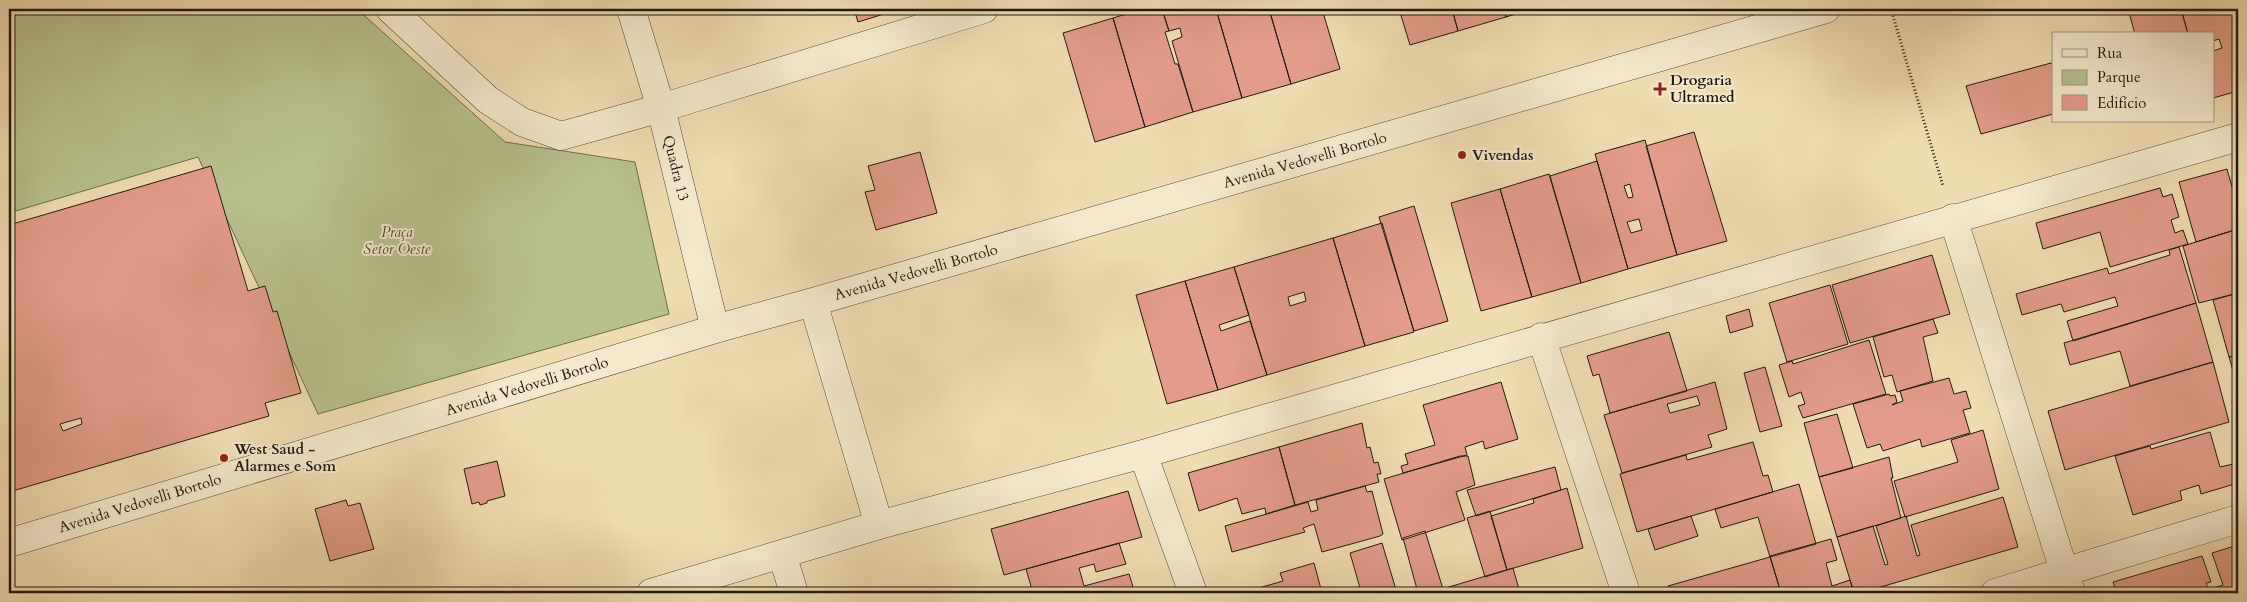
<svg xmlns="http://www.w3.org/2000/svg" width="2247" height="602" font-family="Cardo,serif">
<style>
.green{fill:#b8c08d;stroke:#6c6c4f}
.building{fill:#e29c89;stroke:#211911;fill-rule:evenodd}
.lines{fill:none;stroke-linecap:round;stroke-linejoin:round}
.minor-casing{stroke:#554a39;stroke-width:29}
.path{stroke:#211911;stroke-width:3;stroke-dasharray:1 2.5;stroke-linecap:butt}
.minor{stroke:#f5e8cc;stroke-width:28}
.poi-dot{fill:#8f2418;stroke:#f5e8cc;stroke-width:2}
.labels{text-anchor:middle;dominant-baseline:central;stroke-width:4;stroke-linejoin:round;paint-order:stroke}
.poi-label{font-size:15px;font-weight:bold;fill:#211911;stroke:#f5e8cc;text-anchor:start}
.street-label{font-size:15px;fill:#211911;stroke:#f5e8cc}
.park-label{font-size:15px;font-style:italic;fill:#4e4b36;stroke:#f5e8cc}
</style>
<rect width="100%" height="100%" fill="#f0dcb1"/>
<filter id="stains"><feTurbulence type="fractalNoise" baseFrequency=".004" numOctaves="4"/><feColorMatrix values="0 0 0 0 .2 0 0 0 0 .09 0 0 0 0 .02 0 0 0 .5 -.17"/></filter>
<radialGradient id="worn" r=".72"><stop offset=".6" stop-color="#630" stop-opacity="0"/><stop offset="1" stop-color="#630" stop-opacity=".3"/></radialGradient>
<path class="green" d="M9,9H357L505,142L635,162L669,314L318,414L198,157L9,213Z"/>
<path class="building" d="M854,9H900L858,22Z
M1143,9H1162L1169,31L1165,32L1175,64H1178L1193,112L1145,127L1113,18Z
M1162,9H1216L1242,98L1193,112L1172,41L1182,37L1180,28L1169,31Z
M1216,9H1269L1291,84L1242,98Z
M1269,9H1322L1340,69L1291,84Z
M1399,9H1452L1458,31L1410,45Z
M1452,9H1504L1506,17L1458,31Z
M1504,9H1532L1506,17Z
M2128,9H2181L2188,34H2135Z
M2181,9H2234L2238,22V91L2213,98V51L2222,48L2219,39L2213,41V34H2188Z
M1113,18L1145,127L1095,142L1063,33Z
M2051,63L2053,65V114L1981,134L1966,86Z
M1694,132L1727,241L1677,255L1646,146Z
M1645,140L1677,255L1628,269L1595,154ZM1630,184L1633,197L1628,198L1624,186ZM1639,219L1642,230L1631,233L1627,222Z
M920,152L937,213L876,230L865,192L875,190L868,166Z
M1597,161L1628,269L1581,283L1550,176Z
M211,166L248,291L265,286L273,312L277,311L301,393L265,403L269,416L9,492V256L14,254L13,250L9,251V225ZM81,418L82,424L63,431L60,424Z
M2227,169L2238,208V229L2196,242L2179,182Z
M1549,174L1581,283L1532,297L1500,189Z
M2160,188L2163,197L2172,194L2179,217L2171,220L2175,233L2183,230L2188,244L2110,267L2100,232L2043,249L2036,223Z
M1500,189L1532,297L1481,311L1451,203Z
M1414,206L1448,321L1414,331L1379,217Z
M1382,223L1414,332L1365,346L1333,238Z
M2238,229V293L2199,303L2183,246Z
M1333,238L1365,346L1267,375L1234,267ZM1304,292L1306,301L1290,306L1288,297Z
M2179,247L2196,303L2073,341L2067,321L2118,306L2115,297L2064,312L2061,304L2022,315L2016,294L2107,268L2109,274L2170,255L2169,250Z
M1932,255L1950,314L1850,343L1832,285Z
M1234,267L1249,315L1219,325L1221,331L1250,321L1267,375L1218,390L1185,281Z
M1185,281L1218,390L1167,404L1136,295Z
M1830,285L1848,344L1787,362L1769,303Z
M2238,293V355L2229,357L2213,300Z
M2196,303L2213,362L2130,386L2120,351L2070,365L2064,343Z
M1749,309L1753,326L1730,333L1726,316Z
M1933,319L1938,333L1923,337L1933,381L1897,392L1892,375L1884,377L1873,337Z
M1669,332L1687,391L1610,413L1599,374L1593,376L1587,356Z
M1869,340L1886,394L1803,418L1798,406L1805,404L1801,392L1789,397L1779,365L1792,361L1793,364Z
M2238,355V387L2229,357Z
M2213,362L2229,422L2065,470L2048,411Z
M1765,367L1782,426L1760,432L1744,373Z
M1949,378L1954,394L1966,391L1971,408L1963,410L1970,433L1922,447L1920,439L1883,451L1880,444L1867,448L1853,404L1889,394L1890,396L1895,395L1897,402L1892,405L1903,401L1900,391Z
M1501,382L1518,439L1485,449L1483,441L1465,447L1467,455L1403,473L1401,466L1408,464L1405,454L1435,445L1423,405Z
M1715,382L1727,429L1708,435L1712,447L1622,473L1604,415ZM1697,396L1700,405L1670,413L1667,404Z
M1837,414L1853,468L1819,477L1804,423Z
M1362,423L1367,448L1370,447L1374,463L1378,462L1381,474H1377L1379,482L1295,505L1279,447Z
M1983,430L1999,489L1905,517L1894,481L1958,462L1951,440Z
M2210,432L2220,467L2238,463V483L2201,494L2199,485L2180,491L2182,500L2133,515L2115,456L2150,446L2151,449Z
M1753,442L1763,476L1768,475L1773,492L1637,532L1620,474L1686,455L1687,460Z
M1279,447L1295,505L1266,514L1265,508L1242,514L1237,498L1199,511L1188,473Z
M1460,456H1468L1475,485L1456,492L1465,520L1402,540L1384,479Z
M1889,457L1893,478H1891L1901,518L1837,537L1819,477Z
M497,461L505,496L487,501V503L480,505L479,502L472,504L464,469Z
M1555,467L1561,490L1476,516L1467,490Z
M1799,484L1816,544L1770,557L1758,517L1721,528L1715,509Z
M1365,486L1367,492L1372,491L1383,534L1380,536L1322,552L1314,524L1303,528L1305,532L1232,552L1225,526L1308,502L1311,512L1318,510L1316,500Z
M1567,488L1583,548L1507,570L1491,516L1534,503L1533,499Z
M1128,491L1142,537L1004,575L991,529Z
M2003,497L2018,547L1860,593H1854L1837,537L1873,526L1885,565L1888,564L1876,526L1906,516L1917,556L1920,555L1911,525Z
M346,500L348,506L360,503L374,549L330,561L315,509Z
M1490,511L1507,570L1485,577L1467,518Z
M1691,516L1698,536L1655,550L1648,529Z
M1425,531L1443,589L1429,593H1418L1403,538Z
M1831,539L1837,560L1826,563L1832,586L1850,580L1854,593H1781L1770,556Z
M1119,543L1126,564L1096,572L1094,564L1079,568L1084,586L1129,574L1134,590L1125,593H1033L1026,569Z
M1382,543L1397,593H1344L1360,588L1350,553Z
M2238,545V593H2211L2210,589L2223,585L2212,553Z
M2202,556L2211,582L2206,583L2210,593H2117L2113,582Z
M1770,557L1781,593H1670L1668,586Z
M1314,563L1322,593H1253L1252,590L1283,581L1280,573Z
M1513,568L1520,593H1429L1479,578Z"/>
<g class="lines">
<defs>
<path id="minor" d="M390,9L488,100L522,122L561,136L661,108L984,9
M631,9L661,108L715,329
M1953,218L2071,593
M813,302L879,525
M1541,337L1626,593
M1143,454L1193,593
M9,543L715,329L813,302L1826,9
M782,554L794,593
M651,593L879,525L1143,454L2238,137
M1995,593L2238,519"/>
</defs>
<use href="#minor" class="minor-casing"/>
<path class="path" d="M1891,9L1943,186"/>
<use href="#minor" class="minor"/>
</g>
<g class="poi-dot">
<path d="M1657.5 81.5h5v5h5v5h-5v5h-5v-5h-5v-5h5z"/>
<circle cx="1462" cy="155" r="5"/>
<circle cx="224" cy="458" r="5"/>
</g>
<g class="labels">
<g class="poi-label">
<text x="1670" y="80">Drogaria<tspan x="1670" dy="17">Ultramed</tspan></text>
<text x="1472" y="155">Vivendas</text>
<text x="234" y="449">West Saud -<tspan x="234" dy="17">Alarmes e Som</tspan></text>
</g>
<g class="street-label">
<text transform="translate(1305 160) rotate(-16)">Avenida Vedovelli Bortolo</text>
<text transform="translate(676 168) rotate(76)">Quadra 13</text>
<text transform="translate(916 272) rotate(-16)">Avenida Vedovelli Bortolo</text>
<text transform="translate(527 386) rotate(-17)">Avenida Vedovelli Bortolo</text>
<text transform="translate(140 503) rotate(-17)">Avenida Vedovelli Bortolo</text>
</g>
<g class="park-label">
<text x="397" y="232">Praça<tspan x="397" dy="17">Setor Oeste</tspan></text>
</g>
</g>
<rect width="2247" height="602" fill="none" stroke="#f0dcb1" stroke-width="30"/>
<rect x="10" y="10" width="2227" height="582" fill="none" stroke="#211911" stroke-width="2.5"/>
<rect x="15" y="15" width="2217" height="572" fill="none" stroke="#211911"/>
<rect x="2052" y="32" width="162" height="90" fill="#f5e8cc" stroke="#a09581"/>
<rect x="2062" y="49" width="25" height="8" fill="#f5e8cc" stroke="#a09581"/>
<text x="2097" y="58" font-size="15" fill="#211911">Rua</text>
<rect x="2062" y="70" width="25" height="15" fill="#b8c08d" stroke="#a09581"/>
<text x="2097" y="82" font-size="15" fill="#211911">Parque</text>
<rect x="2062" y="95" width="25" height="15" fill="#e29c89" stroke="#a09581"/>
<text x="2097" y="108" font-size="15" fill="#211911">Edifício</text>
<rect width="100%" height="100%" filter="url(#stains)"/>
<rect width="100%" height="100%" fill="url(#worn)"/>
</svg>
